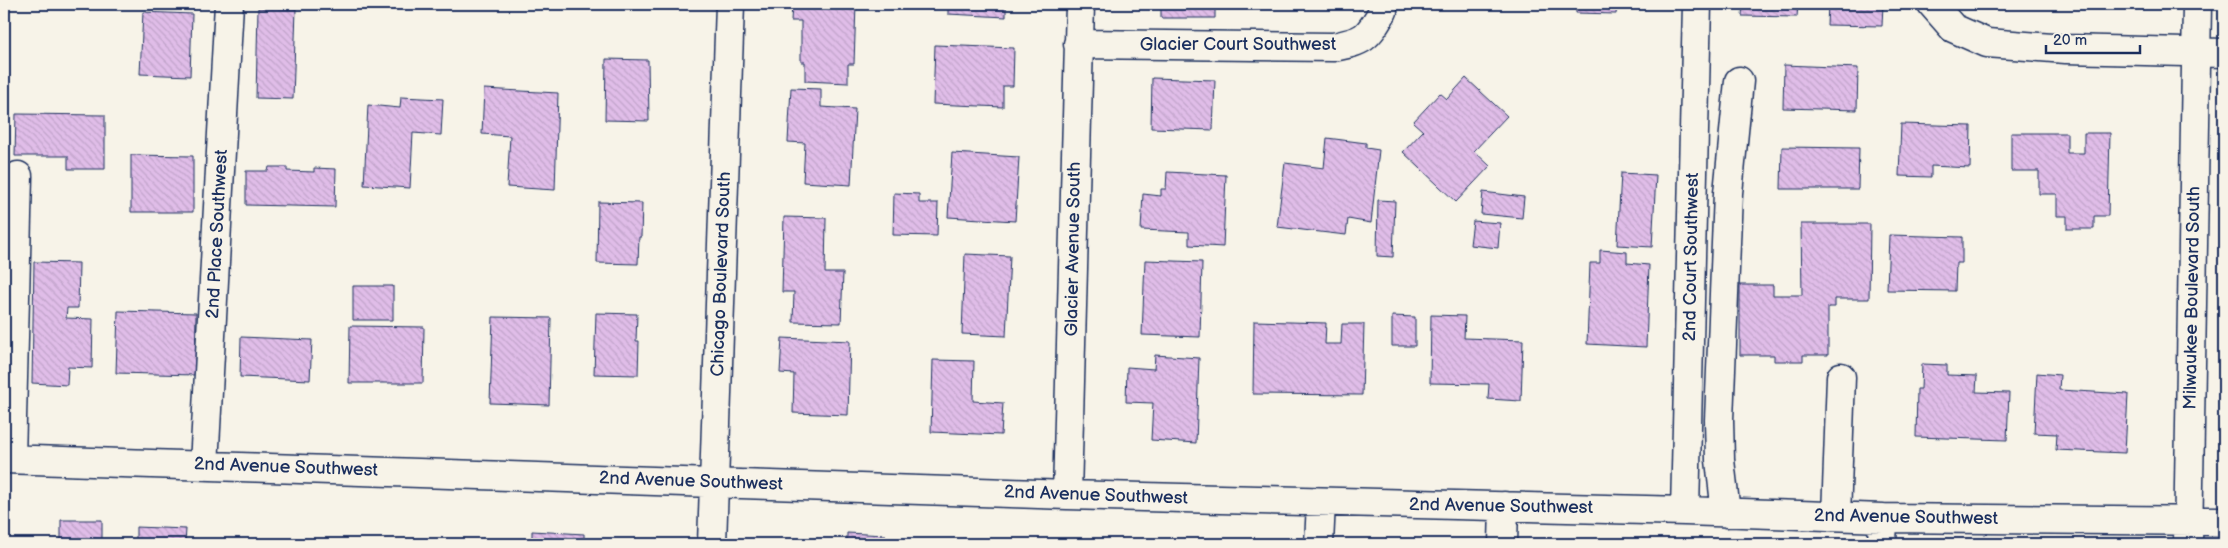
<svg xmlns="http://www.w3.org/2000/svg" width="2228" height="548" font-family="'Balsamiq Sans',sans-serif">
<style>
.building{fill:url(#building-back-hatch);stroke:#1b2f5e}
.lines{fill:none;stroke-linecap:round;stroke-linejoin:round}
.minor-casing{stroke:#1b2f5e;stroke-width:31}
.minor{stroke:#f7f3e8;stroke-width:28}
.labels{text-anchor:middle;dominant-baseline:central;stroke-width:5;stroke-linejoin:round;paint-order:stroke}
.street-label{font-size:18px;fill:#1b2f5e;stroke:#f7f3e8}
</style>
<defs>
<pattern id="building-back-hatch" width="6" height="6" patternUnits="userSpaceOnUse" patternTransform="scale(1.25)"><rect width="6" height="6" fill="#e0bde8"/><path d="M-1 5l2 2M0 0l6 6M5-1l2 2" fill="none" stroke="#c0a3c9"/></pattern>
</defs>
<rect width="100%" height="100%" fill="#f7f3e8"/>
<filter id="ink" filterUnits="userSpaceOnUse"><feTurbulence type="fractalNoise" baseFrequency=".02" numOctaves="2"/><feDisplacementMap in="SourceGraphic" scale="10" xChannelSelector="R" yChannelSelector="G"/><feConvolveMatrix kernelMatrix="1 2 1 2 8 2 1 2 1" color-interpolation-filters="sRGB"/></filter>
<g filter="url(#ink)">
<path class="building" d="M574,4H633V8L574,6Z
M792,4H856L854,64H848V83L805,81V62H801V21H791Z
M948,4H1006V17L948,14Z
M1161,4H1215V18H1161Z
M1576,4H1617L1616,14L1576,13Z
M1743,4H1798L1797,17L1742,16Z
M1828,4H1883L1882,26L1827,25Z
M258,8L296,9L293,99L256,98Z
M143,12L192,14L190,76L140,74Z
M935,45L1014,48L1013,86H1003V107L933,104Z
M606,59L648,60L649,121L605,120Z
M1784,65L1858,68L1857,110L1783,108Z
M1152,78L1215,80L1213,130L1151,128Z
M1466,78L1507,116L1474,151L1490,166L1456,202L1403,152L1423,131L1413,122L1440,93L1447,99Z
M791,88L821,89V107L855,109L851,185L803,182L805,143L788,142Z
M484,89L558,93L555,190L507,187L510,136L482,134Z
M401,97L443,99L441,135L413,133L410,188L364,185L368,105L400,108Z
M16,114L105,115V169H68V156H15Z
M1901,124L1971,126L1970,168L1931,166V177L1899,176Z
M2011,133H2067V153H2084V133H2110L2108,216H2094V229H2067V216H2057V194H2039V171H2011Z
M1327,138L1366,143V148L1379,150L1371,223L1348,219L1346,235L1277,227L1285,163L1324,168Z
M1782,147L1859,148L1858,189H1781Z
M952,153L1019,157L1015,221L948,217Z
M131,155L193,156V212H131Z
M269,167H287V171L314,172V168L336,169L335,207L246,205V171H268Z
M1167,172L1226,175L1223,247L1189,245V232L1141,230L1143,194L1161,196V189H1166Z
M1621,173L1656,175L1652,247L1617,245Z
M1483,192L1524,197L1522,218L1481,214Z
M894,193L919,194V203H938L937,236L893,235Z
M1378,200L1395,201L1393,257L1377,256Z
M598,202L642,203L641,237H639L638,264L597,263Z
M784,217L826,218L825,273H843L841,323L793,322L794,292H782Z
M1473,221L1500,223L1498,248L1470,245Z
M1801,224H1870L1869,299H1835V307H1828V355H1803V361H1774V355H1740V285H1773V295H1802Z
M1889,235L1962,237V263H1956L1955,291L1887,290Z
M1600,250L1627,252V263L1649,265L1646,347L1587,344L1590,263H1600Z
M965,254L1010,256L1006,336L962,334Z
M1145,260L1202,262L1200,337L1142,335Z
M34,262L79,263L78,308H67L66,318L93,319L92,368L68,367L67,385L32,383Z
M353,286H393V320H353Z
M118,311L196,313L195,375L116,373Z
M596,313L637,314L636,341H639L638,375L594,374Z
M1431,315L1465,316L1464,338L1523,340L1521,401L1488,399L1489,384L1430,383Z
M1392,316L1415,317V346H1392Z
M493,317L551,318L549,405L490,403Z
M1254,321L1326,323L1325,344H1341L1342,324H1364L1362,395L1253,394Z
M350,326L424,327L423,383H349Z
M241,337L312,340L310,380L240,377Z
M782,338L850,341L848,415L793,413L794,374L780,373Z
M1155,355L1199,358L1196,443L1151,440L1153,403L1126,402L1127,367L1154,369Z
M933,360L974,361L973,401L1003,403L1001,435L931,432Z
M1922,364L1947,365V375L1977,376L1976,392L2009,393L2007,440L1916,437L1917,389H1921Z
M2037,373L2060,375L2059,390L2128,394L2125,453L2056,450L2057,434L2034,433Z
M61,520H102V544H61Z
M136,527L186,529L185,544H136Z
M532,531L584,534V544H532Z
M847,533L885,535V544H847Z
M327,542L359,544H327Z"/>
<g class="lines">
<defs>
<path id="minor" d="M1932,4L1953,28L1987,43L2066,49L2224,53
M1078,44L1333,47C1364,41 1367,39 1383,11
M4,459L1067,495L1685,511L1883,518L2224,521
M11,459L18,176
M204,465L229,4
M1067,495L1080,4
M1685,511L1697,4
M1726,513L1720,460L1719,420L1728,193L1739,81
M1836,516L1841,377
M712,544L730,4
M1319,544L1321,502
M1503,544L1504,506
M1882,544L1883,518
M2188,544L2197,4"/>
</defs>
<use href="#minor" class="minor-casing"/>
<use href="#minor" class="minor"/>
</g>
</g>
<g class="labels">
<g class="street-label">
<text x="1238" y="44">Glacier Court Southwest</text>
<text transform="translate(217 234) rotate(-87)">2nd Place Southwest</text>
<text transform="translate(1073 249) rotate(-89)">Glacier Avenue South</text>
<text transform="translate(1691 257) rotate(-89)">2nd Court Southwest</text>
<text transform="translate(721 274) rotate(-88)">Chicago Boulevard South</text>
<text transform="translate(2192 298) rotate(-89)">Milwaukee Boulevard South</text>
<text transform="translate(286 467) rotate(2)">2nd Avenue Southwest</text>
<text transform="translate(691 481) rotate(2)">2nd Avenue Southwest</text>
<text transform="translate(1096 495) rotate(2)">2nd Avenue Southwest</text>
<text transform="translate(1501 506) rotate(1)">2nd Avenue Southwest</text>
<text transform="translate(1906 517) rotate(1)">2nd Avenue Southwest</text>
</g>
</g>
<rect width="2228" height="548" fill="none" stroke="#f7f3e8" stroke-width="20"/>
<rect x="10" y="10" width="2208" height="528" fill="none" stroke="#1b2f5e" stroke-width="2" filter="url(#ink)"/>
<path d="M2046 45v8h94v-8" fill="none" stroke="#1b2f5e" stroke-width="2.5"/>
<text x="2053" y="45" font-size="15" fill="#1b2f5e" stroke="#f7f3e8" stroke-width="4" paint-order="stroke">20 m</text>
</svg>
